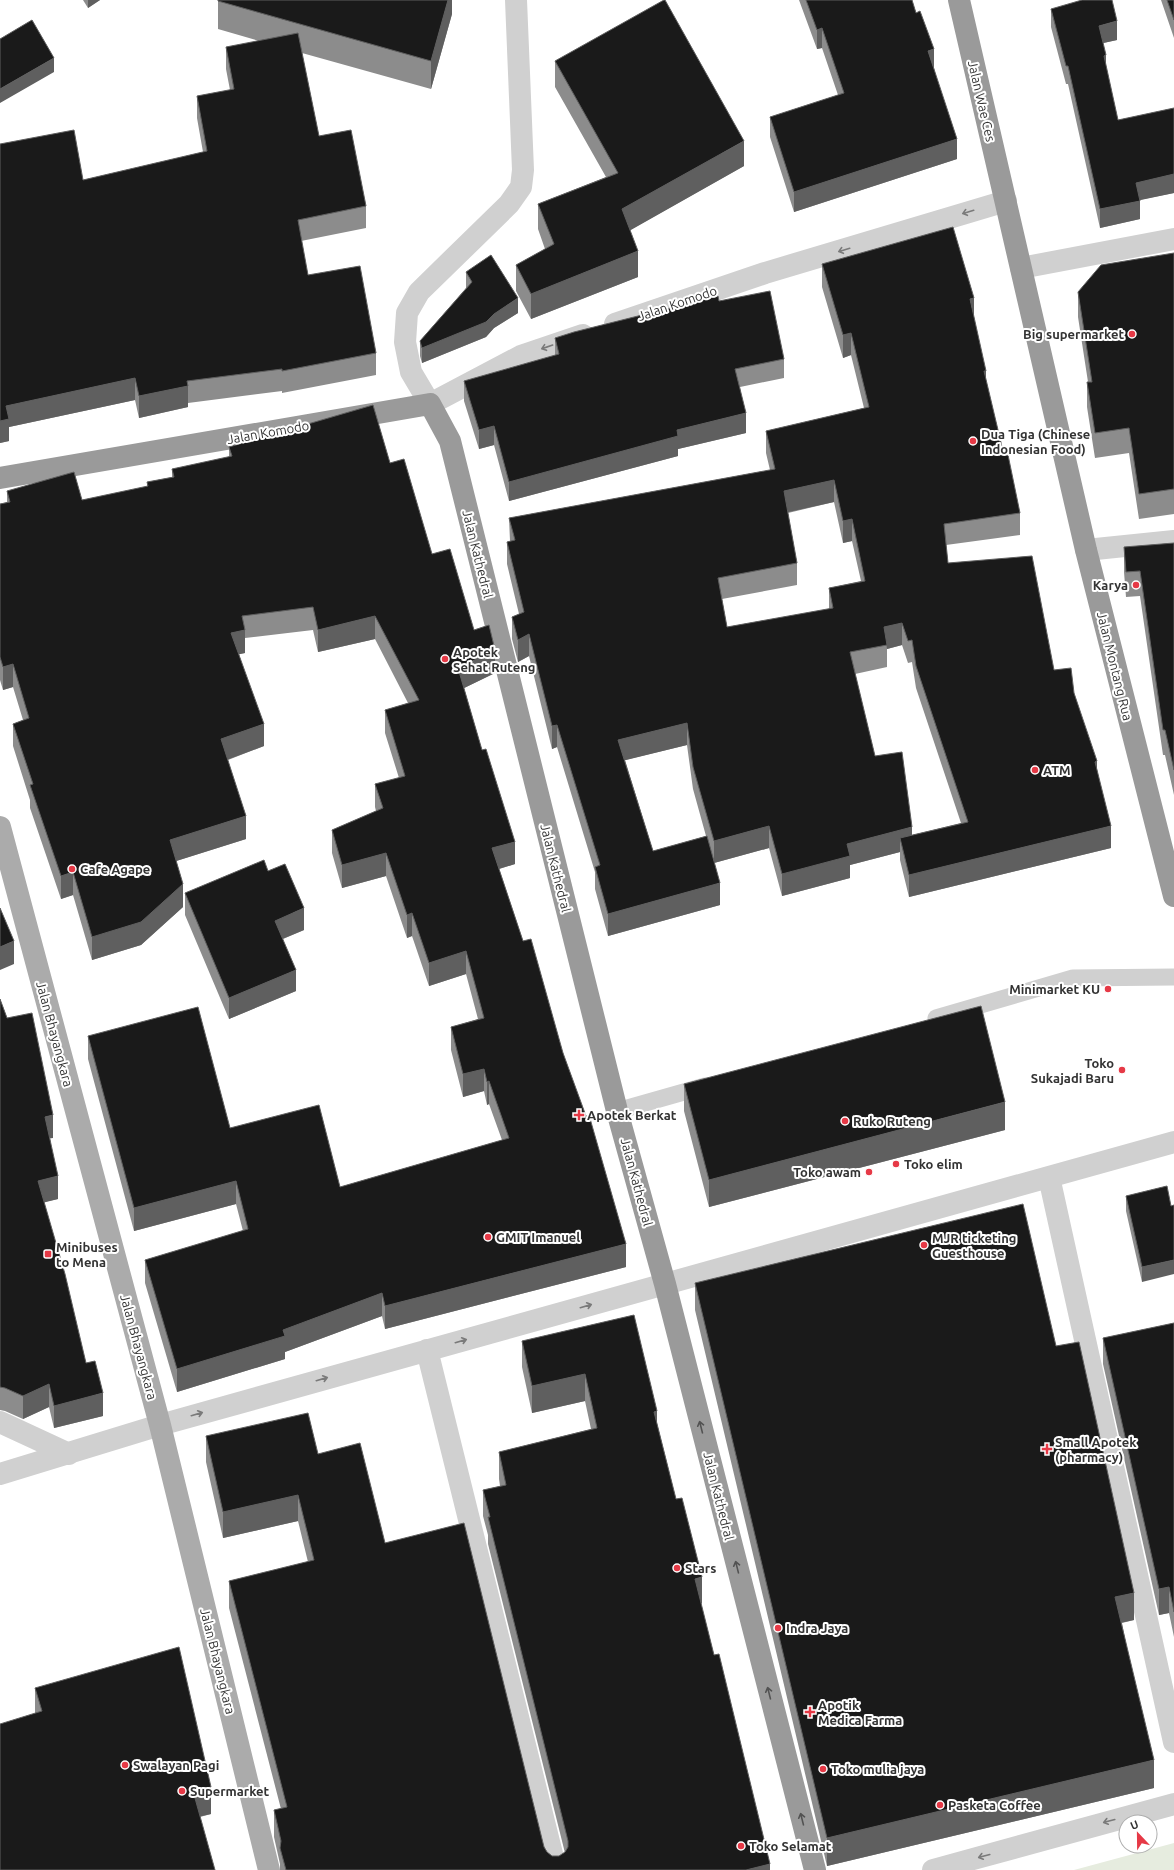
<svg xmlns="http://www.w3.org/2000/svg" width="1174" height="1870" font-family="Ubuntu,sans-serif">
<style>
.green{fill:#e6ecdf}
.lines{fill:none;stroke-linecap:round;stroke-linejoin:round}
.lane{stroke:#d0d0d0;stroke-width:17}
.street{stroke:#d0d0d0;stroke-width:22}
.primary{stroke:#ababab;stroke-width:22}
.highway{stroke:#9a9a9a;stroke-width:22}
.wall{fill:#8c8c8c;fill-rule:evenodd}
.shaded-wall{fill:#5f5f5f}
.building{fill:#1a1a1a;stroke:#5f5f5f;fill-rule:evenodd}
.oneway{stroke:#7a7a7a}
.oneway2{stroke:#525252}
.poi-dot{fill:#e63946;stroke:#fff;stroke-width:1.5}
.labels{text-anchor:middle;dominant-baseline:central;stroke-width:4;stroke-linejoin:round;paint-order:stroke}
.street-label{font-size:13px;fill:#333;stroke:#fff}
.poi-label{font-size:13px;font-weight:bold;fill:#333;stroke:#fff;text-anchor:start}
</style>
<rect width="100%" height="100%" fill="#fff"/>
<path class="green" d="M1174,1843V1870H1074Z"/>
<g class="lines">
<path class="lane" d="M936,1018L1073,978L1174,977
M617,1111L705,1086"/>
<path class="street" d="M516,0L523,170L521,187L509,204L419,292L407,313L405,342L411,372L430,404L521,356L583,335
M1021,268L1174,239
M615,324L765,273L1006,201
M1086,550L1174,541
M1049,1177L1174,1742
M427,1350L556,1870
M0,1422L69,1454
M0,1474L160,1425L1174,1142
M933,1870L1174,1804"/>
<path class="primary" d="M0,827L160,1425L269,1870"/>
<path class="highway" d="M959,0L1086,550L1174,896
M0,478L430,404L450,441L617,1111L665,1284L815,1870"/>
</g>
<path class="wall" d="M83,0H100L88,8Z
M452,0V14L431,89L302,53L319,136L366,206V228L301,241L308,275L376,353V375L282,393V391L188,403V407L139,418L135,400L9,427V441L0,443V144L83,180L203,152L197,118V96L230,90L226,69V47L259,41L218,29V1Z
M799,0H912L934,68L957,159L794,212L770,137V117L838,95L822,48L817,49Z
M1161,0H1174V38Z
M1051,9L1117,40L1103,43L1106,66L1118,120L1174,108V193L1139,200L1140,219L1100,228L1068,84H1066L1051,27Z
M555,61L744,166L630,230L638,277L531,319L516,291V265L545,249L538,229V204L606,177L555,87Z
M1174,253V514L1139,519L1129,453L1095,458L1087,407V382H1088L1078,317V292Z
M822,264L974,317L986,380L1003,451L1020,513V535L946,545L948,563L1054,670L1074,693L1097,769L1111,848L909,897L900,860V852L850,865V878L782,896L769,848L714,863L720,905L608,936L595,889V872L557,747L552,749L529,656L518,662L512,639V617L519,614L507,564V542L510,541L509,518L770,470L766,453V431L864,408L851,355L843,358L822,287ZM834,502L843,543L852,541L861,581L829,588V609L727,627L722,599L797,585V563L788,513ZM902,645L908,663L912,662L916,688L961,823L912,835L875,756L855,674L887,667V649ZM687,745L693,789L706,836L653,851L625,760Z
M466,272L518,313L494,328L486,337L422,363L420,356V341L466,288Z
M719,301L784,359V378L740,387L746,433L678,449V456L509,501L494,445L479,449L464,401V381L555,356V338Z
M229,447L390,463L432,554L474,630L495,673L464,688L515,864L499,869L523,941L563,1053L626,1267L385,1329L382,1316L285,1352V1359L177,1392L145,1283V1260L243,1231L236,1204L134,1231L88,1059V1036L230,1128L340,1187L502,1140L489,1104L487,1105L484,1091L463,1097L451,1050V1027L478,1019L466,974L429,986L412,936L407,938L386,876L342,888L332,853V830L376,811L375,807V784L399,778L385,733V710L408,703L375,639L318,652L313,630L245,638V653L239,654L264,746L228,760L246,839L176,861L183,907L141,945L92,960L73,895L61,899L30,808V800L13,746V724L23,720L13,687L3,690L0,680V504L7,502V491L82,500L147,487V482L172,477V469L229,457Z
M1174,543V795L1165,755H1163L1140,596L1126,597L1124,572V547Z
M268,871L304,930L283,939L296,991L229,1019L185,915V893Z
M0,999L53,1138H50L58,1199L44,1202L86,1363L103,1416L54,1428L49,1407L23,1419L5,1411L0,1410Z
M684,1084L1005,1130L709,1207L684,1111Z
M1167,1186L1142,1282L1126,1211V1196Z
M695,1283L1056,1346L1134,1620L1122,1623L1154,1788L827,1866L695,1310Z
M634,1315L657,1423L702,1603L701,1604L714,1655L770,1870H280V1864L274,1837V1810L281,1809L229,1608V1581L308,1562L298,1521L223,1538L206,1462V1436L318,1454L385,1543L547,1852L552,1856H559L565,1853L488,1544V1535L483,1516V1490L500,1486L499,1479V1452L591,1429L585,1401L532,1413L522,1367V1341Z
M1174,1323V1637L1169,1613L1159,1615L1103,1364V1338Z
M35,1688L211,1814L200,1817L35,1713Z"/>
<path class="shaded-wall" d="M88,0H100L88,8Z
M448,0H452V14L431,89V61Z
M1117,21V40L1099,44V26Z
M822,28V48L817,49V30Z
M934,49V69L928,51Z
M1106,55V73L1104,56Z
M54,58V72L0,103V89Z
M957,139V159L794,212V192Z
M744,141V166L622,235V209Z
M1174,174V193L1136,201V183Z
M1140,201V219L1100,228V209Z
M638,251V277L531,319V294Z
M518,298V313L494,328L486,337L422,363V348L494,314Z
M974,298V320L970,299Z
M851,333V355L843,358V335Z
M984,371H986V393Z
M135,378V400L9,427V441L0,443V421L6,406Z
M188,386V407L139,418V396Z
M746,413V433L678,449V456L509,501V482L677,430Z
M494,426V445L479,449V430Z
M834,480V502L784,513V491Z
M852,519V541L843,543V521Z
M375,616V639L318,652V630Z
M902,623V645L887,649L884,627Z
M245,630V653L231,656V633Z
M529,634V656L518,662V640Z
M495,650V673L458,691V668Z
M13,664V687L3,690V667Z
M687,723V745L618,762V740Z
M264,724V746L221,762V739Z
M557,725V747L552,749V726Z
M1097,761V783L1095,762Z
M246,816V839L170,863V840Z
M769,826V848L714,863V841Z
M1111,826V848L909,897V875Z
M912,827V849L900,838V852L850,865V878L782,896V874L847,844Z
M515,842V864L492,871V848Z
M386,853V876L342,888V865Z
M73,872V895L61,899V876Z
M720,883V905L608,936V914Z
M183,884V907L141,945L92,960V937Z
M304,908V930L275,942V921Z
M412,913V936L407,938V915Z
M14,941V964L0,970V947Z
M466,951V974L429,986V963Z
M296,970V991L229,1019V998Z
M484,1069V1091L463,1097V1074Z
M489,1081V1104L487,1105V1082Z
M1005,1102V1130L709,1207V1180Z
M53,1115V1138L45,1139V1117Z
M58,1176V1199L38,1204V1181Z
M236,1181V1204L134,1231V1208Z
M626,1244V1267L385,1329V1306Z
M1174,1260V1274L1142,1282V1267Z
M382,1293V1316L285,1352V1359L177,1392V1369Z
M585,1374V1401L532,1413V1386Z
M49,1384V1407L23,1419V1396Z
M103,1393V1416L54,1428V1406Z
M657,1411V1437L654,1412Z
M298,1495V1521L223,1538V1512Z
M702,1577V1603L695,1605V1579Z
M1169,1587V1613L1159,1615V1589Z
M1134,1593V1620L1115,1624V1597Z
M1154,1760V1788L827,1866V1838Z
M211,1787V1814L193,1818V1791Z
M770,1864V1870H746Z"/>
<path class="building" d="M218,0H448L431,61L218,1Z
M664,0H665L744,141L622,209L638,251L531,294L516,265L554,244L538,204L618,173L555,61Z
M806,0H912L916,13L920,11L934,49L928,51L957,139L794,192L770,117L844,93L822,28L817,30Z
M1082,0H1112L1117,21L1099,26L1106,55L1104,56L1118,120L1174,108V174L1136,183L1140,201L1100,209L1068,66H1066L1051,9Z
M1167,0H1174V20Z
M32,20L54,58L0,89V39Z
M298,33L319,136L351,130L366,206L298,220L308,275L360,266L376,353L282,371V369L187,381L188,386L139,396L135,378L6,406L9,419L0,421V144L74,130L83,180L207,151L197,96L234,89L226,47Z
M953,227L974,298L970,299L986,371H984L1003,451L1007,450L1020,513L944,524L948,563L1032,556L1054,670L1071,668L1074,693L1097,761L1095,762L1111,826L909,875L900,838L968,822L916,666L912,640L908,641L902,623L884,627L887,645L850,652L875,756L902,752L912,827L847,844L850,856L782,874L769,826L714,841L693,767L687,723L618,740L653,851L707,836L720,883L608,914L595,867L600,865L557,725L552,726L529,634L518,640L512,617L524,612L507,542L515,540L509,518L775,469L766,431L869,407L851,333L843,335L822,264ZM834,480L843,521L852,519L865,581L829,588L833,608L727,627L718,578L797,563L784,491Z
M1174,253V489L1139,494L1129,428L1095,433L1087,382H1092L1078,292L1101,265Z
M491,255L518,298L494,314L486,322L422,348L420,341L472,282L466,272Z
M770,291L784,359L735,369L746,413L677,430L678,436L509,482L494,426L479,430L464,381L559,354L555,338L574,332L718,296L719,301Z
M373,405L390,463L404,459L432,554L450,549L474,630L489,625L495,650L458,668L482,750L486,749L515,842L492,848L523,941L531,939L563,1053L586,1116L589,1115L626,1244L385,1306L382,1293L283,1330L285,1336L177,1369L145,1260L248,1229L236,1181L134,1208L88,1036L198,1007L230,1128L319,1105L340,1187L509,1138L489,1081L487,1082L484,1069L463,1074L451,1027L484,1018L466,951L429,963L412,913L407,915L386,853L342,865L332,830L383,808L375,784L405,776L385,710L419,700L375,616L318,630L313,607L242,616L245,630L231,633L264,724L221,739L246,816L170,840L183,884L141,922L92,937L73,872L61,876L30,785L33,784L13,724L29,718L13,664L3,667L0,657V504L10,502L7,491L74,472L82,500L148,486L147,482L174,477L172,469L232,456L229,447Z
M1174,543V770L1165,730H1163L1140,571L1126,572L1124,547Z
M264,860L268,871L285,864L304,908L275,921L296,970L229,998L185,893Z
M0,908L14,941L0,947Z
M0,999L7,1018L32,1013L53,1115L45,1117L58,1176L38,1181L65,1274L86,1363L95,1361L103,1393L54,1406L49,1384L23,1396L5,1388L0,1387Z
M981,1006L1005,1102L709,1180L684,1084Z
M1167,1186L1171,1206L1174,1205V1260L1142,1267L1126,1196Z
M1023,1204L1056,1346L1079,1342L1134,1593L1115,1597L1154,1760L827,1838L695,1283Z
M634,1315L657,1411L654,1412L676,1499L682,1498L702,1577L695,1579L714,1655L719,1654L770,1864L746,1870H286L280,1848L281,1841L274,1810L287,1807L229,1581L314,1560L298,1495L223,1512L206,1436L308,1413L318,1454L360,1443L385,1543L464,1523L544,1847L547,1852L552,1856H559L565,1852L568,1847V1841L488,1517H490L483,1490L506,1485L499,1452L597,1428L585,1374L532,1386L522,1341Z
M1174,1323V1612L1169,1587L1159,1589L1103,1338Z
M179,1647L211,1787L193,1791L215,1870H0V1724L42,1711L35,1688Z"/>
<defs><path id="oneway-shaft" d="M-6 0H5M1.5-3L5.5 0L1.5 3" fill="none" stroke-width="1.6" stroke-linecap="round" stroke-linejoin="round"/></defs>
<g class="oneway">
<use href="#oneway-shaft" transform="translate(968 212) rotate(163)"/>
<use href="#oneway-shaft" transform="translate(844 250) rotate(163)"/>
<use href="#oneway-shaft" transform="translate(547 347) rotate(161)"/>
<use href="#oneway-shaft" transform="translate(586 1306) rotate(-16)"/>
<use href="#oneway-shaft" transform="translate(461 1341) rotate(-16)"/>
<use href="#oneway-shaft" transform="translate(322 1379) rotate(-16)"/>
<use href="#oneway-shaft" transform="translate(197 1414) rotate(-16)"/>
<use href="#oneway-shaft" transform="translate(1109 1821) rotate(165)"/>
<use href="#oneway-shaft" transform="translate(984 1856) rotate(165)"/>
</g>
<g class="oneway2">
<use href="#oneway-shaft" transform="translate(701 1427) rotate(-104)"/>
<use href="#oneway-shaft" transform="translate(737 1567) rotate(-104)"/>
<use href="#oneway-shaft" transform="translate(769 1693) rotate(-104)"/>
<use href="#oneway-shaft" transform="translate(802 1819) rotate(-104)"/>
</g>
<g class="poi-dot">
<circle cx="1132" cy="334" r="4"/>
<circle cx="973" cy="441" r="4"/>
<circle cx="1136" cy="585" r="4"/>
<circle cx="445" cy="659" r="4"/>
<circle cx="1035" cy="770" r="4"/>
<circle cx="72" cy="869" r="4"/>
<circle cx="1108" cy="989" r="4"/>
<circle cx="1122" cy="1070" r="4"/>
<path d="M577 1109h4v4h4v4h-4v4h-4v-4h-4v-4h4z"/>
<circle cx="845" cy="1121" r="4"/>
<circle cx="896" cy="1164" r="4"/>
<circle cx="869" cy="1172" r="4"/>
<circle cx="488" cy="1237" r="4"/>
<circle cx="924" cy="1245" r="4"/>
<rect x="44" y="1250" width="8" height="8" rx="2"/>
<path d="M1045 1443h4v4h4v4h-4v4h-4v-4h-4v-4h4z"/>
<circle cx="677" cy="1568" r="4"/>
<circle cx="778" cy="1628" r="4"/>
<path d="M808 1706h4v4h4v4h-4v4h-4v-4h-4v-4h4z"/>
<circle cx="125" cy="1765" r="4"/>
<circle cx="823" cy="1769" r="4"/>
<circle cx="182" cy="1791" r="4"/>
<circle cx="940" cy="1805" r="4"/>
<circle cx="741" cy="1846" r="4"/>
</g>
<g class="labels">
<g class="street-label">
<text transform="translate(982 101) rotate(77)">Jalan Wae Ces</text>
<text transform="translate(677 303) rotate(-19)">Jalan Komodo</text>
<text transform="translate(268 432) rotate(-10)">Jalan Komodo</text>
<text transform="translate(478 554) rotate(76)">Jalan Kathedral</text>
<text transform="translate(1115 666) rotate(76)">Jalan Montang Rua</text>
<text transform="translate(556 868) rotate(76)">Jalan Kathedral</text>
<text transform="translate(55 1034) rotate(75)">Jalan Bhayangkara</text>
<text transform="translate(637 1182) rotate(75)">Jalan Kathedral</text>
<text transform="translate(139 1347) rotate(75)">Jalan Bhayangkara</text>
<text transform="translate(719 1496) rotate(76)">Jalan Kathedral</text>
<text transform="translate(218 1661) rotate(76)">Jalan Bhayangkara</text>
</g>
<g class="poi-label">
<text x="1124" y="334" text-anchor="end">Big supermarket</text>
<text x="981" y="434">Dua Tiga (Chinese<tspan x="981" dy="15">Indonesian Food)</tspan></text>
<text x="1128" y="585" text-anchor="end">Karya</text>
<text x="453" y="652">Apotek<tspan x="453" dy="15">Sehat Ruteng</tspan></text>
<text x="1043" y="770">ATM</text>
<text x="80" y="869">Cafe Agape</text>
<text x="1100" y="989" text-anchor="end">Minimarket KU</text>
<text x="1114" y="1063" text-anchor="end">Toko<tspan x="1114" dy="15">Sukajadi Baru</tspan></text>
<text x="587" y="1115">Apotek Berkat</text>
<text x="853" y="1121">Ruko Ruteng</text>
<text x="904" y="1164">Toko elim</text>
<text x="861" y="1172" text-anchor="end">Toko awam</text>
<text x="496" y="1237">GMIT Imanuel</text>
<text x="932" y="1238">MJR ticketing<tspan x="932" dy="15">Guesthouse</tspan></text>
<text x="56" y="1247">Minibuses<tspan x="56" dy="15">to Mena</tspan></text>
<text x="1055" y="1442">Small Apotek<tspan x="1055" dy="15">(pharmacy)</tspan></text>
<text x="685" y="1568">Stars</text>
<text x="786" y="1628">Indra Jaya</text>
<text x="818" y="1705">Apotik<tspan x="818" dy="15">Medica Farma</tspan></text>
<text x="133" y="1765">Swalayan Pagi</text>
<text x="831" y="1769">Toko mulia jaya</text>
<text x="190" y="1791">Supermarket</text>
<text x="948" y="1805">Pasketa Coffee</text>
<text x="749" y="1846">Toko Selamat</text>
</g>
</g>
<g transform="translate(1138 1834) rotate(338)"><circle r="19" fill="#ffffff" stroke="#adadad"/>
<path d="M0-3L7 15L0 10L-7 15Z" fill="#e63946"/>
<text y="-6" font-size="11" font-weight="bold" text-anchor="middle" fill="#333333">U</text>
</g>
</svg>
